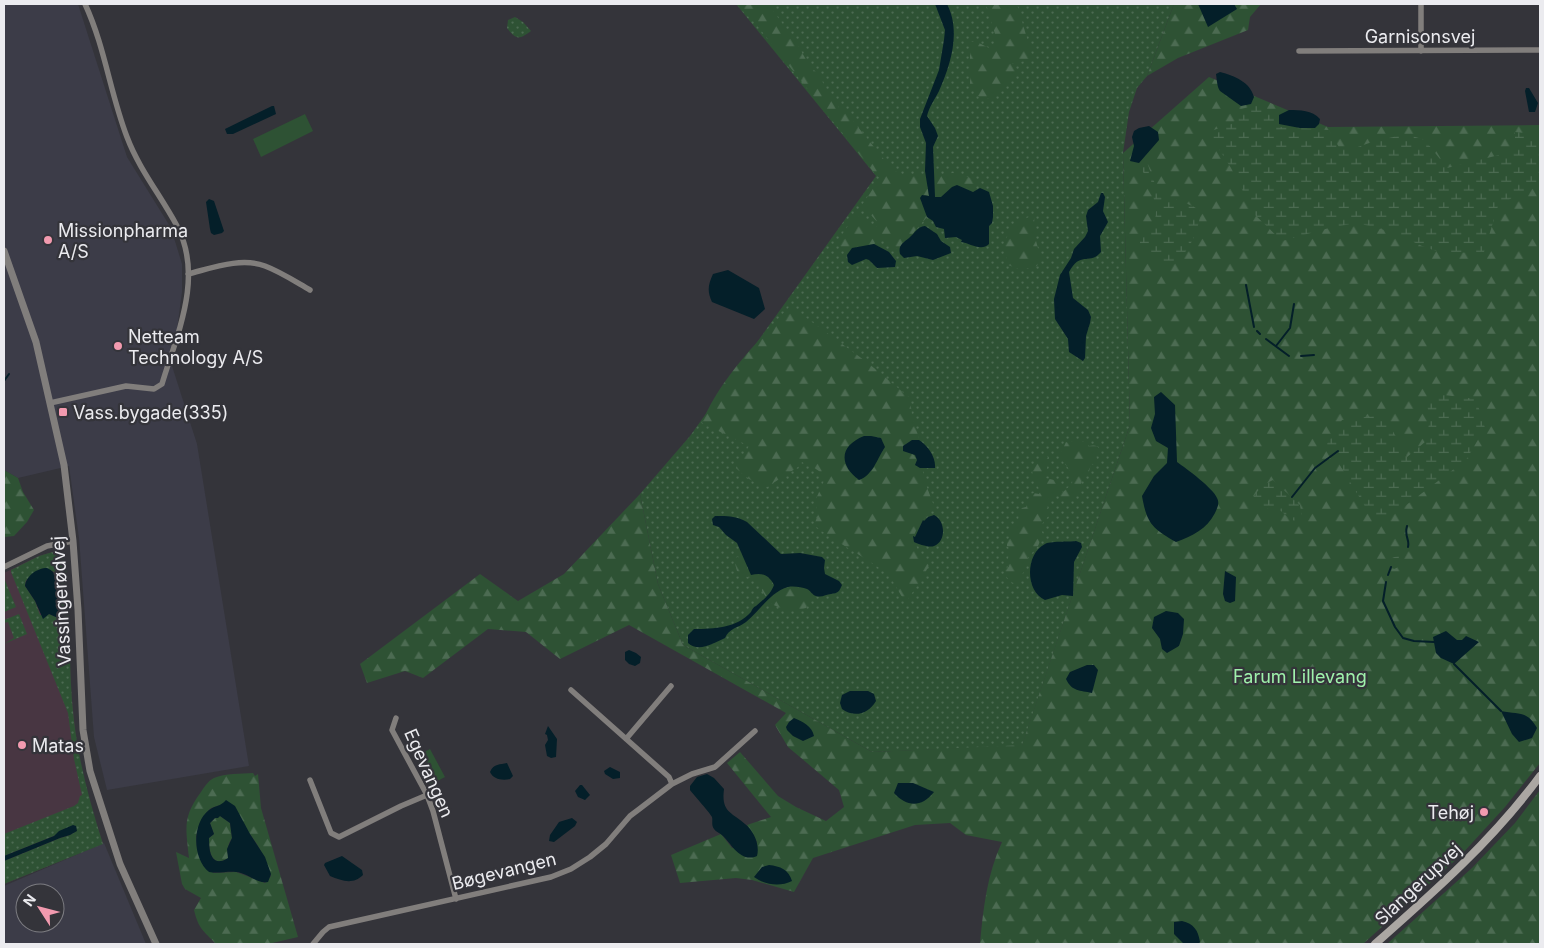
<svg xmlns="http://www.w3.org/2000/svg" width="1544" height="948" font-family="Inter,sans-serif">
<style>
.commercial{fill:#483642}
.built{fill:#3c3c48;fill-rule:evenodd}
.grass{fill:url(#grass-dots);fill-rule:evenodd}
.forest{fill:url(#forest-firs);fill-rule:evenodd}
.wetland{fill:url(#wetland-marsh)}
.pitch{fill:#2e5234}
.water{fill:#041f29;fill-rule:evenodd}
.lines{fill:none;stroke-linecap:round;stroke-linejoin:round}
.stream{stroke:#041f29;stroke-width:2}
.minor{stroke:#817e7c;stroke-width:5.5}
.tertiary{stroke:#817e7c;stroke-width:7}
.secondary{stroke:#aba7a3;stroke-width:8}
.poi-dot{fill:#f29aaf;stroke:#34343a;stroke-width:2}
.labels{text-anchor:middle;dominant-baseline:central;stroke-width:4.5;stroke-linejoin:round;paint-order:stroke}
.street-label{font-size:18px;fill:#ebebef;stroke:#34343a}
.poi-label{font-size:18px;fill:#ebebef;stroke:#34343a;text-anchor:start}
.park-label{font-size:18px;fill:#9ff1ab;stroke:#34343a}
</style>
<defs>
<pattern id="grass-dots" width="8" height="8" patternUnits="userSpaceOnUse" patternTransform="scale(1.25)"><rect width="8" height="8" fill="#2e5234"/><path d="M2 2h.1M6 6h.1" fill="none" stroke="#4c6b52" stroke-width="1.8" stroke-linecap="round"/></pattern>
<pattern id="forest-firs" width="22" height="20" patternUnits="userSpaceOnUse" patternTransform="scale(1.25)"><rect width="22" height="20" fill="#2e5234"/><path d="M5 1l3.5 6h-7zM16 11l3.5 6h-7z" fill="#4c6b52"/></pattern>
<pattern id="wetland-marsh" width="20" height="14" patternUnits="userSpaceOnUse" patternTransform="scale(1.25)"><rect width="20" height="14" fill="#2e5234"/><path d="M1 5h8M5 5V1M11 12h8M15 12V8" fill="none" stroke="#4c6b52"/></pattern>
</defs>
<rect width="100%" height="100%" fill="#34343a"/>
<path class="commercial" d="M56,551L62,552L66,567L71,691L77,747L87,795L103,844L4,884V573L39,556Z"/>
<path class="built" d="M4,4H78L127,157L171,228L182,264V292L172,366L197,444L249,766L107,790L94,737L79,538L69,466L18,478L4,470Z
M104,843L146,944H4V886ZM25,893H55V923H25Z"/>
<path class="grass" d="M736,4H1174L1147,76L1137,88L1129,112L1123,153L1130,425L1022,746L872,752L683,645L658,584L640,494L690,436L876,176Z
M515,17L523,22L531,31C519,40 516,40 507,28L508,20Z
M56,551L62,552L66,567C71,618 68,670 74,721C79,763 90,803 103,844L4,884V861L60,838L70,835L76,831V826L64,829L54,836L4,856V834L74,806L78,803L80,796L82,795L74,759L68,713L11,572V570L39,556ZM53,571C59,580 61,608 58,618L49,614L40,615L35,601L25,586L26,580Z
M4,578L16,607L4,612Z
M19,614L27,634L4,644L14,638L8,622L4,623V620Z"/>
<path class="forest" d="M740,4H768L796,42L809,65L821,77L824,86L840,109L846,112L890,167C901,177 913,176 926,176L929,196L925,195L920,198L927,217L908,239L905,240L899,250L882,239L874,244L856,247L847,255L837,242L856,214L874,229L879,224L862,205L880,178L875,174Z
M986,4H1017L1033,59L1011,64L1016,70C1011,85 997,99 981,100L970,86V42H977L995,51V34Z
M1174,4H1261L1250,17L1248,30L1178,58L1147,76Z
M1209,77L1328,127L1540,125V763L1505,807L1461,855L1363,944H980C983,910 987,874 1002,842L966,835L950,823L915,825L813,858L794,892L752,880L736,878L680,883L671,855L721,834L732,848L757,842L747,825L771,817L727,763L740,752L778,796L796,807L826,821L844,807L839,790L788,747L775,725L786,713L629,625L560,659L526,632L488,629L423,678L405,671L367,683L360,664L480,574L518,601L564,574L640,494L658,584L683,645L872,752L1022,745L1130,425L1123,153Z
M953,173L975,179L973,192L964,187H952L941,197H935L934,176Z
M1034,215L1035,237L1040,256L1037,266L1021,270L1008,265C1007,259 1004,251 1005,245C1006,230 1021,219 1034,215Z
M790,306L868,363L910,398L912,416L919,438L918,440H912L913,454L917,460L914,463L920,468L922,467L925,482L934,506L926,515L919,529H917C908,544 921,551 929,565L923,577L906,602C898,593 895,581 886,573C863,555 836,543 814,525L818,515L815,501L824,481C823,469 811,467 802,462L798,467L767,487C754,483 746,478 736,468L749,446L702,423C720,378 758,342 790,306ZM874,436L881,438L885,447C877,459 873,478 857,480L844,461Z
M1076,439L1087,443L1089,446C1093,445 1099,445 1100,451L1095,456L1097,458L1094,465L1091,464L1088,475L1082,480L1080,488L1074,497L1067,501L1059,496L1052,495L1046,502L1050,514C1045,521 1038,525 1043,534L1038,546L1027,559L1026,569L1020,577L1018,582L1013,583C1008,579 1004,576 1004,568L1009,567L1007,561L1011,550L1007,546V543C1012,534 1008,530 1018,524L1019,512L1022,508L1026,507L1030,496L1033,493L1039,494L1041,491C1029,475 1029,469 1044,454L1049,458L1045,478L1054,480L1063,486L1061,490L1063,492L1072,484C1074,468 1063,466 1058,453L1062,451L1066,442L1069,443Z
M4,470L18,478L23,492L34,510L27,522L14,536L5,537Z
M737,557L743,558L749,572L753,575C762,571 767,576 774,583L772,590L766,597L762,591V587H760L757,582L751,578L742,575L737,571L734,560Z
M792,586L808,589L813,595L806,608C794,611 778,610 768,601L780,590Z
M253,773L255,776L258,774L261,808L298,937L268,944H216C203,930 199,930 194,910L201,898L185,889L182,884L176,852L189,858C186,828 182,818 201,792C205,786 208,781 214,778C225,773 242,774 253,773ZM223,804C244,825 263,846 271,876L265,883L236,872L213,873L197,849L196,836L200,823L207,812L211,808Z
M1540,790V944H1387L1472,868L1515,823Z
M220,816L230,823L232,838C227,845 227,851 229,859C226,859 223,861 221,861C209,863 209,844 209,838L214,834L210,823L215,818Z"/>
<path class="wetland" d="M1259,104L1274,113L1279,127L1329,130L1340,149H1352L1372,142L1406,134L1425,140L1447,168L1515,151V132L1525,133L1540,141V173L1538,183L1498,206L1484,252L1442,253L1422,246L1393,232L1357,223L1329,228L1282,241L1255,215L1231,168L1208,132L1234,123L1238,110Z
M1145,155C1147,162 1154,184 1158,189C1166,199 1188,201 1200,211C1201,227 1185,266 1165,263C1157,262 1148,253 1140,249V237L1145,236C1149,231 1154,225 1155,219C1160,203 1145,177 1139,163Z
M1444,395L1476,399L1485,428L1466,460L1389,518H1372L1327,444L1342,420L1381,415L1394,433L1407,457L1425,442L1430,420L1427,404Z
M1273,480L1300,505L1302,517L1297,521L1291,520L1281,511L1255,507L1253,498C1258,489 1264,484 1273,480Z
M1404,553L1406,554C1403,560 1401,567 1394,569L1388,565L1389,560C1394,556 1399,557 1404,553Z"/>
<path class="pitch" d="M305,114L313,131L261,157L253,139Z
M430,749L445,777L430,785L415,757Z"/>
<path class="water" d="M935,4H947C961,31 951,64 939,91C935,99 929,107 927,116L935,128L938,136L933,147L935,197H941L952,187L957,185L973,192L980,188L989,192L993,206V217L992,223L989,226V244C981,252 970,243 961,242L962,240L956,237L945,238L944,229L936,227L933,221L927,217L920,198L922,195L929,196L925,171L926,143L920,127V119L939,70L944,40L945,30Z
M1198,4H1234L1237,9L1208,27Z
M1220,72C1235,76 1250,82 1254,97L1251,104L1241,106L1220,91C1217,87 1217,80 1216,74Z
M1526,88H1529L1538,103L1535,112H1529L1525,91Z
M272,106H274L276,114L233,134H227L225,129Z
M1289,110C1300,110 1312,110 1320,119L1319,124L1315,128H1300L1279,124V115Z
M1149,126L1158,132L1159,140L1139,163L1130,161L1134,146L1132,137L1134,131L1139,128Z
M1103,193L1105,197L1103,211L1108,222L1100,236L1101,252C1089,266 1081,250 1069,272L1073,298L1088,310L1091,317L1090,323L1086,336L1085,358L1083,361L1069,352L1068,339L1055,319L1054,299L1060,275L1071,258L1074,249L1085,237L1088,231L1086,216L1088,210L1098,202L1101,193Z
M209,199L214,201L224,231L222,233L214,235L211,233L210,229L206,202Z
M925,226L937,234L941,241L950,247L951,253L933,260L917,256L904,258L900,254C898,245 903,243 909,238C915,233 917,227 925,226Z
M874,244L889,252L896,261L895,267L877,268L869,260L866,259L852,265L848,262L847,255L852,248Z
M728,270L759,288L765,309L754,319L712,302C707,291 708,285 713,274Z
M1161,392L1175,405L1177,462C1187,469 1213,488 1217,498C1220,504 1217,508 1215,513C1207,529 1192,536 1176,542C1152,528 1147,524 1142,496L1154,476L1167,463L1168,448L1156,441L1151,428L1155,414L1154,397Z
M864,436H871L881,438L885,447C877,459 873,475 859,480C839,465 839,446 864,436Z
M912,440H919C928,446 936,457 935,468H920L915,465L917,460L915,455L903,451V446Z
M934,515C945,520 947,541 934,546C929,548 919,544 914,542L913,536L915,537L923,520L924,521L928,517Z
M715,516C728,516 736,516 747,522L781,554L800,553L822,557L825,560L824,568L825,574L839,581L842,585C839,592 838,593 831,594C826,594 822,598 816,596C812,595 811,591 807,589C802,587 793,586 788,587C770,592 760,611 746,622C738,628 729,628 725,638C713,643 699,653 688,643V635L694,629C714,629 737,628 751,612C752,610 753,607 756,606C763,600 771,594 774,585C769,575 762,572 751,575L737,543L726,535L719,527L713,525L712,519Z
M1076,541L1081,543L1082,547L1074,562L1073,596L1062,595L1045,600C1025,591 1025,554 1045,544C1049,541 1069,542 1076,541Z
M47,568C62,575 57,588 58,601C58,608 60,612 58,618L49,614L43,619L35,601L25,586C26,576 37,568 47,568Z
M1225,571L1236,577L1235,601L1230,603L1225,601L1223,594Z
M1166,611L1178,613L1184,619L1183,634L1179,646L1167,653L1162,649L1160,639L1152,628L1154,617Z
M1446,631L1457,640H1462L1466,636L1479,642L1454,664L1441,658L1436,653L1433,637Z
M629,650L636,653L641,657L640,663L635,666L629,664L625,660V652Z
M1087,665H1094L1098,670L1092,693C1080,690 1072,692 1066,679L1070,672Z
M850,691H868L874,694L876,701C868,714 855,718 842,709L840,703L842,695Z
M1501,711C1519,715 1527,710 1537,728L1532,738L1519,742L1512,734Z
M794,718C803,722 812,726 814,736L803,741L793,736L787,730L786,727L789,722Z
M548,726L557,739L556,757L551,758L547,756L545,745L548,740L547,735L545,734Z
M507,763L513,776L510,779C502,781 493,779 490,772C494,763 500,765 507,763Z
M610,767L620,772V778L613,779L605,774L604,771Z
M707,774L714,778L724,789C721,812 731,812 745,824C754,831 760,845 757,856C741,863 732,845 723,836C720,833 716,832 714,829C711,825 713,821 712,817C711,814 693,794 690,790V786L697,777Z
M898,783H913L934,792C921,808 907,807 894,793Z
M580,785H582L590,795L585,800L578,797L575,791Z
M226,800L235,806L250,834L265,857L271,874L268,882C258,884 251,876 241,873C230,870 220,874 209,872C192,858 192,823 209,810C216,805 220,807 226,800ZM220,816L230,823L232,838L227,849L228,858C226,859 223,861 221,861C209,863 209,845 209,838L214,834L210,823L215,818H218Z
M572,818L577,822L575,826L554,842L549,841L550,835L559,822Z
M73,825L76,826L77,831L70,835L60,838L4,861V856L54,836L59,831Z
M342,856L362,870L363,875C353,885 342,881 330,876L324,865L325,863Z
M769,865C780,866 789,870 792,881C780,887 765,885 754,877L762,867Z
M1182,921C1194,924 1198,930 1200,942L1198,944H1184L1174,934V922Z"/>
<g class="lines">
<path class="stream" d="M1246,285L1254,327
M1257,331L1260,334
M1266,339L1289,356
M1276,346L1290,328L1294,304
M1301,356L1314,355
M4,381L9,374
M1292,497L1315,468L1338,451
M1407,526C1404,537 1410,539 1408,547
M1388,575L1391,567
M1386,582L1383,601L1395,627L1403,638L1414,641L1434,642
M1454,664L1501,711"/>
<path class="minor" d="M1421,4V51
M1299,51L1540,50
M188,274C212,268 241,257 265,266C281,272 296,282 310,290
M50,403L126,386L154,389L162,384C177,334 204,277 177,226C161,196 139,169 127,137C110,93 105,47 85,4
M4,567L47,546L73,541
M571,690L669,777L672,784
M396,718L392,730L427,795L433,811L456,899
M626,739L671,686
M310,780L331,833L339,837L401,806L427,795
M313,944L323,932L329,927L551,877L571,869L590,857L606,844L630,816L638,810L672,784L692,774L715,767L755,731"/>
<path class="tertiary" d="M4,251L36,342L64,465L73,541L78,610L83,730L90,771L120,864L156,944"/>
<path class="secondary" d="M1375,944C1434,892 1493,840 1540,776"/>
</g>
<g class="poi-dot">
<circle cx="48" cy="240" r="5"/>
<circle cx="118" cy="346" r="5"/>
<rect x="58" y="407" width="10" height="10" rx="2.5"/>
<circle cx="22" cy="745" r="5"/>
<circle cx="1484" cy="812" r="5"/>
</g>
<g class="labels">
<g class="street-label">
<text x="1420" y="36">Garnisonsvej</text>
<text transform="translate(61 601) rotate(-93)">Vassingerødvej</text>
<text transform="translate(429 773) rotate(66)">Egevangen</text>
<text transform="translate(504 871) rotate(-14)">Bøgevangen</text>
<text transform="translate(1418 884) rotate(-43)">Slangerupvej</text>
</g>
<g class="poi-label">
<text x="58" y="230">Missionpharma<tspan x="58" dy="21">A/S</tspan></text>
<text x="128" y="336">Netteam<tspan x="128" dy="21">Technology A/S</tspan></text>
<text x="73" y="412">Vass.bygade(335)</text>
<text x="32" y="745">Matas</text>
<text x="1474" y="812" text-anchor="end">Tehøj</text>
</g>
<g class="park-label">
<text x="1300" y="676">Farum Lillevang</text>
</g>
</g>
<rect width="1544" height="948" fill="none" stroke="#ebebef" stroke-width="10"/>
<g transform="translate(40 908) rotate(306)"><circle r="24" fill="#34343a" stroke="#7d7d82"/>
<path d="M0-4L9 19L0 12L-9 19Z" fill="#f29aaf"/>
<text y="-8" font-size="14" font-weight="bold" text-anchor="middle" fill="#ebebef">N</text>
</g>
</svg>
